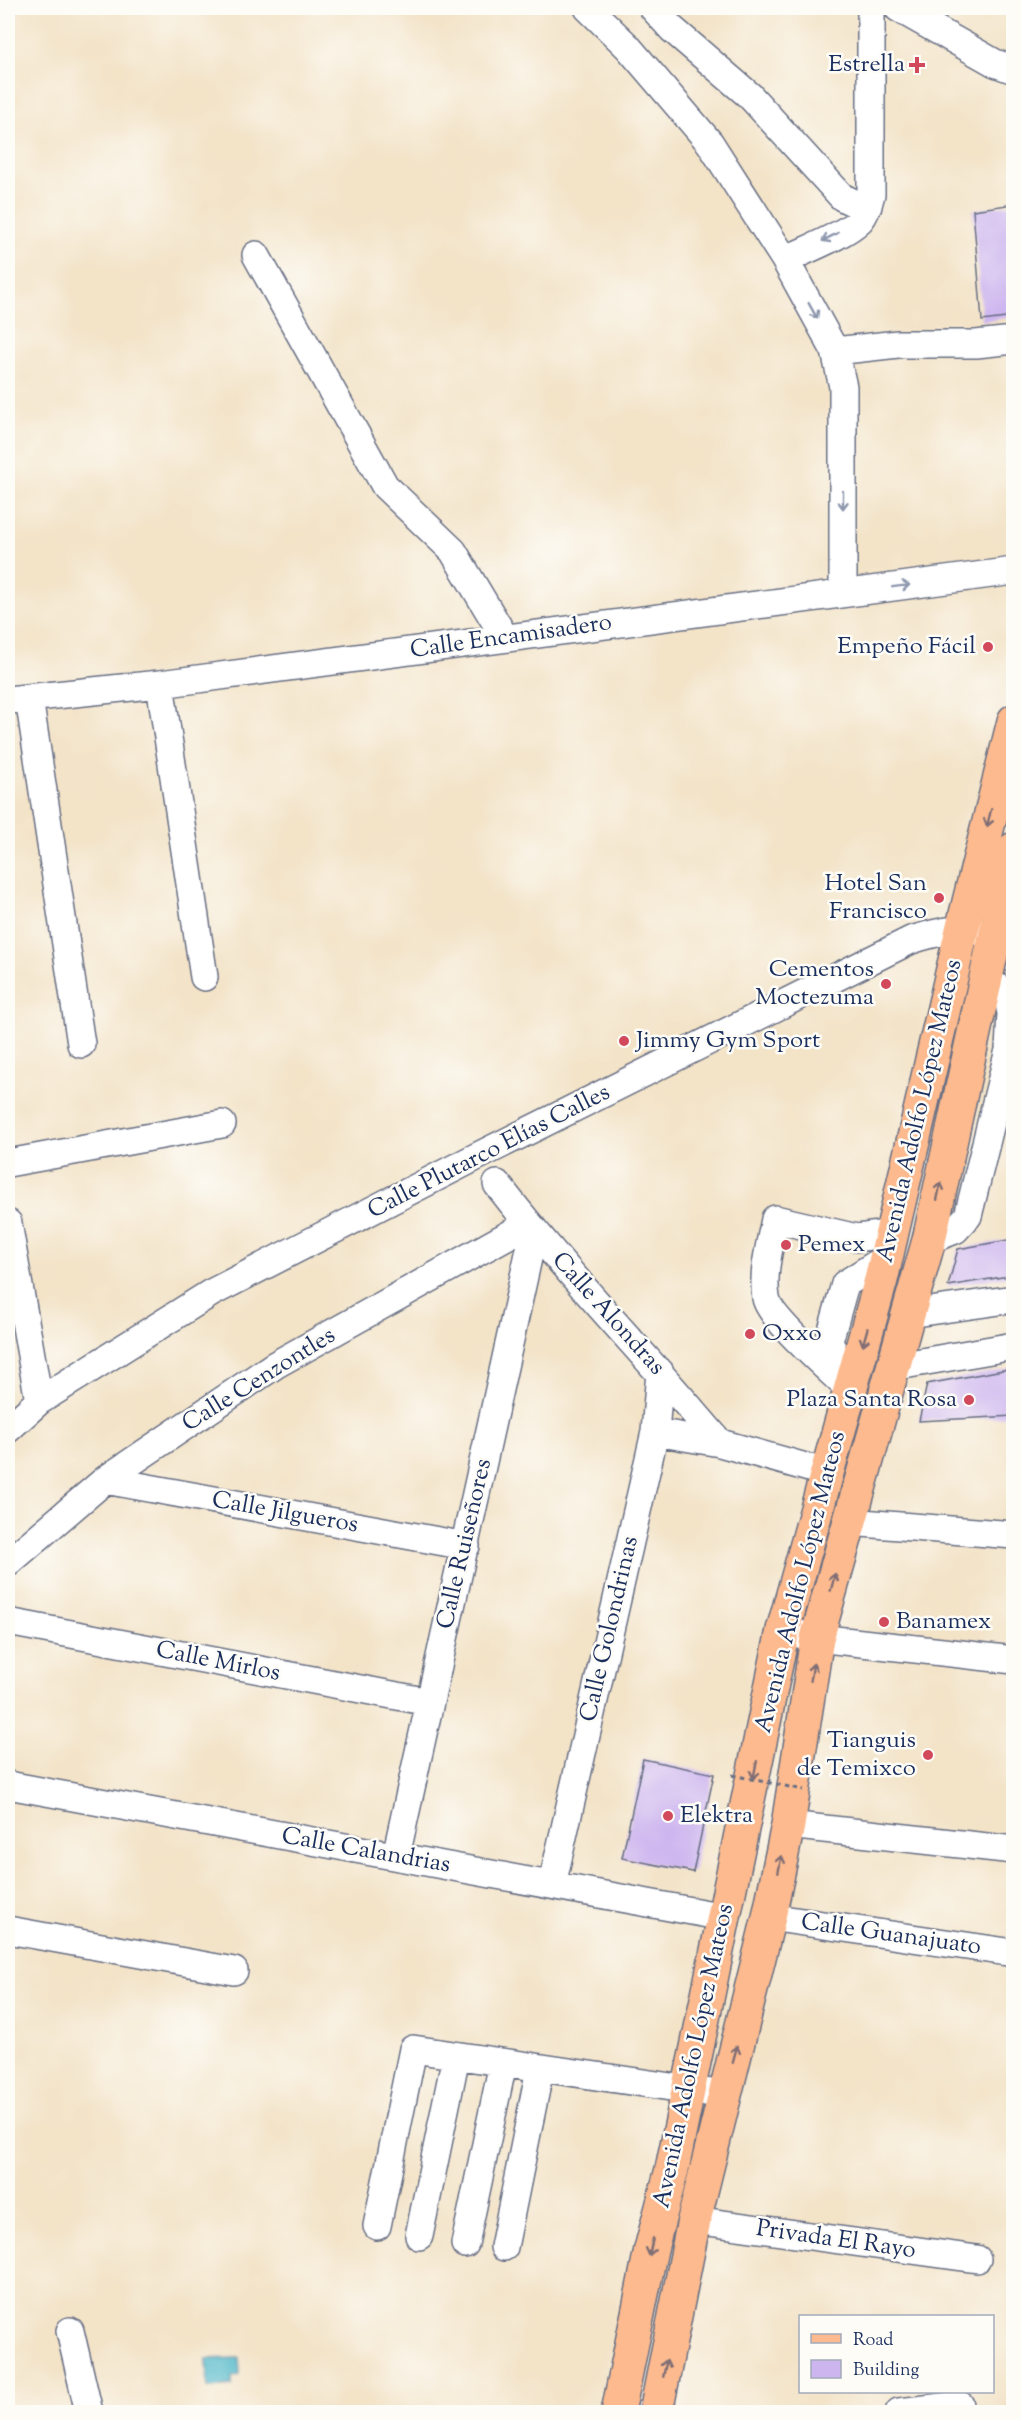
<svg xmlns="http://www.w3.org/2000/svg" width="1021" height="2420" font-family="'Sorts Mill Goudy',serif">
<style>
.water{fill:#4bb6c8;stroke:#337293;stroke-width:1.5}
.building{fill:#cdb5ef}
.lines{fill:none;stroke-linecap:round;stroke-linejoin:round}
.minor-casing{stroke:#676e83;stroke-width:30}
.major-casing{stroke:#676e83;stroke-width:36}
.minor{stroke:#fff;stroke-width:27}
.major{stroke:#fcba8e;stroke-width:33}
.path-bridge{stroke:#676e83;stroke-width:3;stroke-dasharray:4.5 4.5;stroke-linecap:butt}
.oneway{stroke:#8d97ae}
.oneway2{stroke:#806e74}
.poi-dot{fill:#d1495b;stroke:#fdfcf7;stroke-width:2}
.labels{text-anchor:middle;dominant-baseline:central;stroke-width:5;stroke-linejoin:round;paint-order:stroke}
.poi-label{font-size:24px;fill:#1b2f5e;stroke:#fdfcf7;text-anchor:end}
.street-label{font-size:24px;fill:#1b2f5e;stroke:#fdfcf7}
</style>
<rect width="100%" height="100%" fill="#fdfcf7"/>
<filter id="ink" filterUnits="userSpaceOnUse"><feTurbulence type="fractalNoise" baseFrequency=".0167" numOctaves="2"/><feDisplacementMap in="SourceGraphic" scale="12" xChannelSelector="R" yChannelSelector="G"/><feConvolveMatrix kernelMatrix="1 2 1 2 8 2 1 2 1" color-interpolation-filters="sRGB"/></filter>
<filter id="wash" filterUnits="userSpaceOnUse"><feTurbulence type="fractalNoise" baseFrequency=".008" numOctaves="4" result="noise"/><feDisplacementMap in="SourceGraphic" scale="24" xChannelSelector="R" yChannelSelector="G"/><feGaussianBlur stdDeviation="1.35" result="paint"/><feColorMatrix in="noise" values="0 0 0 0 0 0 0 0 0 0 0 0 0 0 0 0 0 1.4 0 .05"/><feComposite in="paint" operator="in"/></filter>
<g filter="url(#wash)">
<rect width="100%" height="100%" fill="#f3e3c7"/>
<path class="water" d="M239,2358L240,2375L232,2377V2386L208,2388L206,2359Z"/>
<g id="blocks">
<path class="building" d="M1014,204V317L982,321L973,210Z
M1014,1239V1275L948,1286L958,1249Z
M1014,1368V1416L919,1421L927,1384Z
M643,1759L714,1774L693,1872L622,1858Z"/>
</g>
</g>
<g filter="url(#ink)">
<use href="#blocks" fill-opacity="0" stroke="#676e83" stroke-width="1.5"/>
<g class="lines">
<defs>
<path id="minor" d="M588,8L628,47L710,143L785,260L835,351L843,387V593
M653,8L672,29L750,96L842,197L854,203L868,206
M898,8L995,63L1014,70
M256,255L385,486L453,551L505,638
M785,260C805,250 845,235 860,220C866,213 869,203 871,194V8
M835,351L898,344H976L1014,340
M160,684L204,977
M29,698L81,1044
M8,700L160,684L1014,571
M8,1163L222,1124
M497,1184C567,1274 647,1356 720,1443
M8,1223L39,1401
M929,1240L955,1230L968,1216L1009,1050L1011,1013L1007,993L984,979
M908,1314L1014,1299
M892,1367L1014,1346
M845,1378L829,1341L845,1284L886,1258
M850,1390C833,1373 769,1318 766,1298C762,1272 770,1245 775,1219L857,1238L891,1233
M8,1429L39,1401L211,1293L474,1158L911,940C928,935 944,930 962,930C983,931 991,934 1014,929
M655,1432L720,1443L827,1473
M105,1480L466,1546
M849,1522L1014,1535
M8,1563L105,1480L275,1365L528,1224
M8,1622L429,1702
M799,1634L817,1638L1014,1660
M8,1785L724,1917
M788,1825L1014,1850
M396,1856L534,1231
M552,1885L655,1432L660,1372
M769,1917L1014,1953
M8,1930L234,1971
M694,2220L977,2259
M377,2226L413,2049L725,2095
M419,2236L456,2056
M465,2244L503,2063
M504,2247L540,2069
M70,2331L89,2412
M899,2412L960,2405"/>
<path id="major" d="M618,2412L651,2249L672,2169L783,1630L881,1280L962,930L1014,721
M656,2412L694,2220L769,1917L788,1825L817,1638L929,1240L1014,849"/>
</defs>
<use href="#minor" class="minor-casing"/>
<use href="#major" class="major-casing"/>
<use href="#minor" class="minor"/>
<use href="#major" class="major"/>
<path class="path-bridge" d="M732,1775L804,1790"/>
</g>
<defs><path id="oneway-shaft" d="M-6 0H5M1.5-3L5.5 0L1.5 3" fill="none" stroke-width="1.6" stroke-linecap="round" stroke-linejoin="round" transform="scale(1.5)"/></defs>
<g class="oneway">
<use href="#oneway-shaft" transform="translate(830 237) rotate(153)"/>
<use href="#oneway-shaft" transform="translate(813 311) rotate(61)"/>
<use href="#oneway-shaft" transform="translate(843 500) rotate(90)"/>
<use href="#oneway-shaft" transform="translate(901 586) rotate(-7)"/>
</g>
<g class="oneway2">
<use href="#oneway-shaft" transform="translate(989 818) rotate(104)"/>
<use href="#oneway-shaft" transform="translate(939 1191) rotate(-78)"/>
<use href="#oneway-shaft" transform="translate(865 1337) rotate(106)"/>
<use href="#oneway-shaft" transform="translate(833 1582) rotate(-75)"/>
<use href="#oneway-shaft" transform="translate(812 1672) rotate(-81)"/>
<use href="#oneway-shaft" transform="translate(755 1770) rotate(102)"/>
<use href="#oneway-shaft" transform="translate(780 1864) rotate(-79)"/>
<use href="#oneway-shaft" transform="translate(735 2054) rotate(-76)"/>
<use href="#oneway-shaft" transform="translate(651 2247) rotate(103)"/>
<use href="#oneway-shaft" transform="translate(665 2368) rotate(-79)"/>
</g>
</g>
<g class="poi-dot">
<path d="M914 56h6v6h6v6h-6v6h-6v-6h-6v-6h6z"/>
<circle cx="988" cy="647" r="6"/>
<circle cx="939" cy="898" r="6"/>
<circle cx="886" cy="984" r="6"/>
<circle cx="624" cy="1041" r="6"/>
<circle cx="786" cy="1245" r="6"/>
<circle cx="750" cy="1334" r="6"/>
<circle cx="969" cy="1400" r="6"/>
<circle cx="884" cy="1622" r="6"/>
<circle cx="928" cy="1755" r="6"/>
<circle cx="668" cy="1816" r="6"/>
</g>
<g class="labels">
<g class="poi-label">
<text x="905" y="65">Estrella</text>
<text x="976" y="647">Empeño Fácil</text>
<text x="927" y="884">Hotel San<tspan x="927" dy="28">Francisco</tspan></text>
<text x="874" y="970">Cementos<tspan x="874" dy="28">Moctezuma</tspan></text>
<text x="636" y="1041" text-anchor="start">Jimmy Gym Sport</text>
<text x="798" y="1245" text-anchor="start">Pemex</text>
<text x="762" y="1334" text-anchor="start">Oxxo</text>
<text x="957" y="1400">Plaza Santa Rosa</text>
<text x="896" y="1622" text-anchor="start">Banamex</text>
<text x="916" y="1741">Tianguis<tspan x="916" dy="28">de Temixco</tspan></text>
<text x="680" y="1816" text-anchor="start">Elektra</text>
</g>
<g class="street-label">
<text transform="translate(511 637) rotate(-8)">Calle Encamisadero</text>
<text transform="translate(920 1111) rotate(-77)">Avenida Adolfo López Mateos</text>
<text transform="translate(489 1152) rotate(-27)">Calle Plutarco Elías Calles</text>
<text transform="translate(608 1314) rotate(48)">Calle Alondras</text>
<text transform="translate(259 1380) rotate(-32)">Calle Cenzontles</text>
<text transform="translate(285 1513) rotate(10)">Calle Jilgueros</text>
<text transform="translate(465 1544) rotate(-77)">Calle Ruiseñores</text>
<text transform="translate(801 1582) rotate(-76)">Avenida Adolfo López Mateos</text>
<text transform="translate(610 1629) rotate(-77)">Calle Golondrinas</text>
<text transform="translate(218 1662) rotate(11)">Calle Mirlos</text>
<text transform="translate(366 1851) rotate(10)">Calle Calandrias</text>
<text transform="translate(891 1935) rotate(8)">Calle Guanajuato</text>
<text transform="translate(694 2056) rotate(-78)">Avenida Adolfo López Mateos</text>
<text transform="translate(836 2240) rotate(8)">Privada El Rayo</text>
</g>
</g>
<rect width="1021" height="2420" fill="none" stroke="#fdfcf7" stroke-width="30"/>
<rect x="799" y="2315" width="195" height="78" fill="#fdfcf7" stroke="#a3aaba" stroke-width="1.5"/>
<rect x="811" y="2334" width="30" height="9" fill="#fcba8e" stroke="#a3aaba" stroke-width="1.5"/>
<text x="853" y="2345" font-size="18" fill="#1b2f5e">Road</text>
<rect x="811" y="2360" width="30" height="18" fill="#cdb5ef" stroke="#a3aaba" stroke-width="1.5"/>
<text x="853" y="2375" font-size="18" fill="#1b2f5e">Building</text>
</svg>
